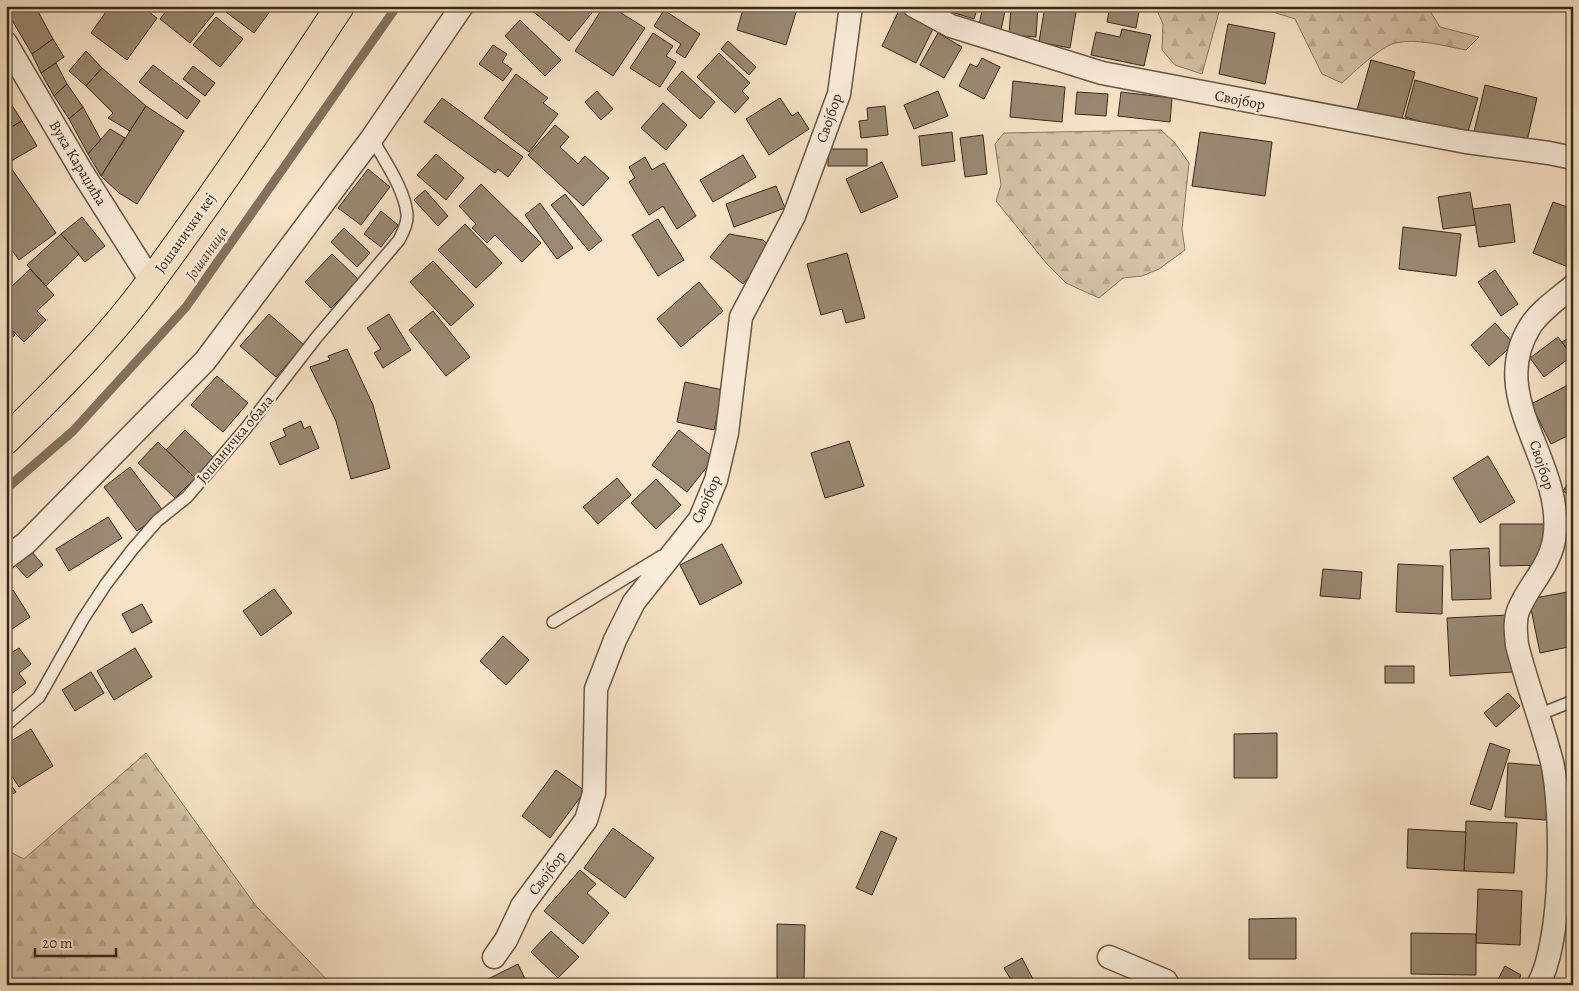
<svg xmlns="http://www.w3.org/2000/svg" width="1579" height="991" viewBox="0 0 1579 991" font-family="Alegreya,serif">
	<defs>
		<pattern id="forest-firs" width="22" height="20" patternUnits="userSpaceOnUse" patternTransform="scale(1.25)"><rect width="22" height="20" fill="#d6c3a9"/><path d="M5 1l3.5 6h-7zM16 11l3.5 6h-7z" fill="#b8a891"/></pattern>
	</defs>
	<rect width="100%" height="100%" fill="#f7e3c7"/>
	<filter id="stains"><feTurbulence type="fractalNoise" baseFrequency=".004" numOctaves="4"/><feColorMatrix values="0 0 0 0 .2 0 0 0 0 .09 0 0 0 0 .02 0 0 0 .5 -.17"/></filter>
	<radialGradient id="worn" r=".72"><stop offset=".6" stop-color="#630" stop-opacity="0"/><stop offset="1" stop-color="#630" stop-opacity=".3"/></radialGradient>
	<g fill="url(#forest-firs)" stroke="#867660">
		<path d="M1155 6H1427L1440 27 1479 37 1466 50C1444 46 1418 38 1395 43 1380 47 1354 72 1342 83L1322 74 1295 19C1264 9 1252 4 1219 12L1202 74 1175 65 1162 50 1163 24Z"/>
		<polygon points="1161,130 1175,143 1189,163 1182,229 1185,250 1159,269 1142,276 1123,278 1099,298 1066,283 1047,264 996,201 1001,185 995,144 1004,133"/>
		<polygon points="146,753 256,906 332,985 6,985 6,850 24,859"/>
	</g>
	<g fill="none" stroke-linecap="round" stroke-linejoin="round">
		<polyline stroke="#82725e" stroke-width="9" points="6,489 73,431 186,307 397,6"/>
	</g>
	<g fill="#9a8973" stroke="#362818">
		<polygon points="6,6 35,6 53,39 32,54 6,10"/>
		<polygon points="110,6 141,6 157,18 127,60 91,33"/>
		<polygon points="170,6 208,6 215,12 190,43 160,19"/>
		<polygon points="218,6 274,6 254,33"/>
		<polygon points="532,6 591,6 595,9 569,41 530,9"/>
		<polygon points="604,6 610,6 645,28 613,76 575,51"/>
		<polygon points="744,6 798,6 786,45 737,30"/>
		<polygon points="932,6 978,6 974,19"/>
		<polygon points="983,6 1006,6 1001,30 979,25"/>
		<polygon points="1011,6 1038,6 1036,37 1009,35"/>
		<polygon points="1045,6 1076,12 1070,48 1039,42"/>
		<polygon points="1110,6 1140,6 1136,28 1107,22"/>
		<polygon points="1531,6 1573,6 1573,9 1531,10"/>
		<polygon points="664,10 700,34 685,58 676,52 681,44 654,26"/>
		<polygon points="899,10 934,27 916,63 882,46"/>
		<polygon points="216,17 243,39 220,67 193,45"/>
		<polygon points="520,20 561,60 545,76 505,36"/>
		<polygon points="1228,24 1275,33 1265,84 1219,74"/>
		<polygon points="1122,29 1151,35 1144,66 1091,55 1096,32 1120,37"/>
		<polygon points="653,33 673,46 666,56 676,62 660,87 630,68"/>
		<polygon points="938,33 962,47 944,78 920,65"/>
		<polygon points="53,39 64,57 41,73 32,54"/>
		<polygon points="728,41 756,67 749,75 721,49"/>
		<polygon points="493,45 507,54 502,62 512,69 503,81 479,64"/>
		<polygon points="86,51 102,68 86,86 69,71"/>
		<polygon points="719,53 750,83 742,91 749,98 735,113 697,77"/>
		<polygon points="982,58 1000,67 984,99 959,86 970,64 977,67"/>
		<polygon points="1371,60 1415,72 1401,122 1357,110"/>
		<polygon points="56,63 67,84 54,96 41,73"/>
		<polygon points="153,65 200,101 187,119 139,82"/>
		<polygon points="193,66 215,83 205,96 183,79"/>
		<polygon points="102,68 146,106 130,131 108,118 113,113 86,86"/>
		<polygon points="682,71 715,102 700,119 667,89"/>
		<polygon points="516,74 548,98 543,103 558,114 529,152 484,118"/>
		<polygon points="1415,80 1478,98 1467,135 1405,117"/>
		<polygon points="1013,81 1065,87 1062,122 1010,117"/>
		<polygon points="67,84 83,107 69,119 54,96"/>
		<polygon points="1485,85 1537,98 1526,145 1474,132"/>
		<polygon points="597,91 613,109 601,120 585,102"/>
		<polygon points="938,91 948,116 914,129 904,105"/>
		<polygon points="1077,92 1108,94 1106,116 1075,114"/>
		<polygon points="1121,92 1172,98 1170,122 1118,116"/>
		<polygon points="6,96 22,121 6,130"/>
		<polygon points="442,98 523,157 508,177 498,169 495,173 424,122"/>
		<polygon points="780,98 792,116 798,112 809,129 769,155 746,119"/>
		<polygon points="663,103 687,125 666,150 641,128"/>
		<polygon points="146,106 184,131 137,204 119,193 101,176"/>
		<polygon points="885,106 888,135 861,138 859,121 868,120 867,108"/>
		<polygon points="83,107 101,140 88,154 69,119"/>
		<polygon points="22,121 37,146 6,164 6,130"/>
		<polygon points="555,125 569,137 560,147 578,164 585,156 609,178 583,206 528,155"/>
		<polygon points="110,129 125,138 101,176 88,154"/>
		<polygon points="952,132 955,161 922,166 919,136"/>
		<polygon points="1200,132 1272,142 1265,196 1192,186"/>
		<polygon points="983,135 987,174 965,177 960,138"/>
		<rect x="828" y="149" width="39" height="17"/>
		<polygon points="436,154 464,178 446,200 417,175"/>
		<polygon points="743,155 756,177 713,202 700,180"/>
		<polygon points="645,157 652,170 664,163 696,216 677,229 663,206 649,215 629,182 635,178 629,167"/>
		<polygon points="882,162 898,197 861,213 846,179"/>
		<polygon points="11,168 56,233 19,260 6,242 6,171"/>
		<polygon points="368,169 390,187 361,225 338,208"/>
		<polygon points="481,184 541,243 522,262 495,235 487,243 472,228 476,224 459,206"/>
		<polygon points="776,186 785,208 734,227 726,204"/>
		<polygon points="425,190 448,216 438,226 414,200"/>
		<polygon points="1470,192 1476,225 1443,229 1438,197"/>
		<polygon points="565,194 602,240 589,251 551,205"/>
		<polygon points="1553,202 1573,209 1573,269 1533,253"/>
		<polygon points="540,203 573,248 557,259 525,215"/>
		<polygon points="1510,204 1515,242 1479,247 1473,209"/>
		<polygon points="381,211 398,225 381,247 364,234"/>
		<polygon points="82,217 105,246 85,262 61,234"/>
		<polygon points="658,219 684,260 658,276 632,235"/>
		<polygon points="465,224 502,263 476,288 438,250"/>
		<polygon points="1403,227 1461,234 1456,276 1399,269"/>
		<polygon points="344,228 370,253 357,267 331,242"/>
		<polygon points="61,234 79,254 46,286 27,265"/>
		<polygon points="729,234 763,240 772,248 743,284 710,257"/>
		<polygon points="847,253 865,318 846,323 842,309 821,315 807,264"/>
		<polygon points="332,254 359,280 331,308 305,282"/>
		<polygon points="433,261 474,305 451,326 410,282"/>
		<polygon points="30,269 54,295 37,311 46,320 24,342 6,324 6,292"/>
		<polygon points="1495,270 1518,304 1501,316 1478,282"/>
		<polygon points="699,282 723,311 681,347 657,319"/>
		<polygon points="433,311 470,357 446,376 409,330"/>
		<polygon points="269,314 304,345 276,377 240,346"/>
		<polygon points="389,314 411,350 383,368 374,353 381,349 367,328"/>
		<polygon points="1495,323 1514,344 1489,366 1471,345"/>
		<polygon points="6,324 15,335 6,342"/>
		<polygon points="1573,335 1573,358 1562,342"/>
		<polygon points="1558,337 1572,356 1544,377 1530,358"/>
		<polygon points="347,349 373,405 390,468 351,479 336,421 310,367 330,360 328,356"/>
		<polygon points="217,376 248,403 223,432 191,405"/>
		<polygon points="685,382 723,390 714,430 677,422"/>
		<polygon points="1570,384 1573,389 1573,433 1551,444 1531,404"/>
		<polygon points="301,421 304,429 310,426 319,448 280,465 270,443 286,436 283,429"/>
		<polygon points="185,430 214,458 195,478 166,450"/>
		<polygon points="679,430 714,458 687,492 652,465"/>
		<polygon points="849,441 864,486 825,498 811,453"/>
		<polygon points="158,442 195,478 175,498 138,463"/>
		<polygon points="1488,456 1515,502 1480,523 1453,478"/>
		<polygon points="130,467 164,512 137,531 104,487"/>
		<polygon points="1573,475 1573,497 1563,491"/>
		<polygon points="617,478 631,495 598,524 583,507"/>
		<polygon points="656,479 681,505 656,529 631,503"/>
		<polygon points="108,517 122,538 69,571 56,549"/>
		<polygon points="1571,519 1573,519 1573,544 1567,543"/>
		<polygon points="1500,524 1544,524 1545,565 1500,566"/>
		<polygon points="722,544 742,583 700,605 680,565"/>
		<polygon points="1489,548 1491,599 1452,600 1450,550"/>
		<polygon points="1570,550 1573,550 1573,582 1569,582"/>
		<polygon points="32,552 43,565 27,578 15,565"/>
		<polygon points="1398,564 1443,566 1442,614 1396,612"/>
		<polygon points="1323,569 1362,572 1360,599 1320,596"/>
		<polygon points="274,589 292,613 261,636 243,611"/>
		<polygon points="13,590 30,617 6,633 6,595"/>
		<polygon points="1573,591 1573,646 1540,653 1529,599"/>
		<polygon points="142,604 152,622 132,633 122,614"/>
		<polygon points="1509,615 1513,672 1450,676 1447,618"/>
		<polygon points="503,636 529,660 506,685 480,661"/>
		<polygon points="19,648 31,664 19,673 26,683 7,697 12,704 6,708 6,656"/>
		<polygon points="135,648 152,677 114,700 97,671"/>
		<rect x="1385" y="666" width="29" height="17"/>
		<polygon points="91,672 104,693 75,711 62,690"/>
		<polygon points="1508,693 1520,706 1496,727 1484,713"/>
		<polygon points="31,729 53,766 19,787 6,767 6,744"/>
		<polygon points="1277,733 1277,778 1234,778 1234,734"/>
		<polygon points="1490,743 1510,750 1491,810 1470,804"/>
		<polygon points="1508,763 1549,766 1546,820 1505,817"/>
		<polygon points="556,770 585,791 550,838 522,816"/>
		<polygon points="6,778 16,792 6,798"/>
		<polygon points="1466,821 1517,823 1514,873 1464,871"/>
		<polygon points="613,828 654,858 625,898 584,868"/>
		<polygon points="1408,829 1466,832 1464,871 1407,868"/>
		<polygon points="881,831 897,838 872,895 856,888"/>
		<polygon points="580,870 596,884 587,893 609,913 583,944 544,911"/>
		<polygon points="1478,889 1522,891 1520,945 1476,943"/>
		<polygon points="1296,918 1296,959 1249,959 1249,919"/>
		<polygon points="777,924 805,925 804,985 777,984"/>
		<polygon points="551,931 579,957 558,978 531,952"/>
		<polygon points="1411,933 1476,934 1476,975 1411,974"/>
		<polygon points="1022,958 1036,985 1014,985 1004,968"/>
		<polygon points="518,964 528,985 491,985 488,979"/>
		<polygon points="1505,966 1521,975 1516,985 1495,985"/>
	</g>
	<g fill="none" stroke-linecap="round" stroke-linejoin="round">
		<g stroke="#665744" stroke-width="14">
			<g id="service">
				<polyline points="553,622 662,556"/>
				<polyline points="1538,715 1573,701"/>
				<path d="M6 725 39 697 83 619 106 584 132 550 157 521 187 497 247 427 316 338 399 240C403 232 408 223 407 214 404 187 384 161 372 138"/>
			</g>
		</g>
		<g stroke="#665744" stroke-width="25">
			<g id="minor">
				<polyline points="914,6 951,26 1102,73 1466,142 1549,153 1573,158"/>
				<polyline points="6,43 82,172 151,281"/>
				<polyline points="6,558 26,543 205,361 372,138 462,6"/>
				<polyline points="494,957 506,940 522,906 586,820 594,793 596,689 615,640 634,602 700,519 716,480 727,433 741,317 794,216 839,94 851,6"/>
				<polyline points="1109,957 1166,981 1168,985"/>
				<path d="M1538 985C1563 940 1563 812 1552 762 1542 723 1527 685 1517 645 1516 633 1514 623 1518 611 1529 583 1552 566 1555 533 1562 459 1485 396 1531 325 1541 310 1559 298 1573 286"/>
			</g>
		</g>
		<g stroke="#362818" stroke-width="30">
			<path id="primary" d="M6 440C57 390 109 339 151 281 217 192 279 99 340 6"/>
		</g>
		<use href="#service" stroke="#faeddb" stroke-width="11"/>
		<use href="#minor" stroke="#faeddb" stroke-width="22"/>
		<use href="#primary" stroke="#f7e3c7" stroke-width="28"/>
	</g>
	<g text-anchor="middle" stroke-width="4.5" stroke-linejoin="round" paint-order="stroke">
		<g font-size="15" fill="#362818" stroke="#faeddb">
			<text transform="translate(1240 100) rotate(11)" y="5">Својбор</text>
			<text transform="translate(829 118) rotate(-71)" y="5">Својбор</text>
			<text transform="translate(78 163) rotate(59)" y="5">Вука Караџића</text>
			<text transform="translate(185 233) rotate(-55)" y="5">Јошанички кеј</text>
			<text transform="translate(235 439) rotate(-50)" y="5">Јошаничка обала</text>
			<text transform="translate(1542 465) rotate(72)" y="5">Својбор</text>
			<text transform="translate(706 499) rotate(-66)" y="5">Својбор</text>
			<text transform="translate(547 873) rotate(-53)" y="5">Својбор</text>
		</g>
		<g font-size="16" font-style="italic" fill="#5c4d3b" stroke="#faeddb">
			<text transform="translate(206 253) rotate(-55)" y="6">Јошаница</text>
		</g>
	</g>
	<rect width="1579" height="991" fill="none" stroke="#f7e3c7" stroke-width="25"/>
	<rect x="8" y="8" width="1564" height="976" fill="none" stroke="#362818" stroke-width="2.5"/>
	<rect x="12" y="12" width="1554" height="966" fill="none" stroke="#362818"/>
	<path d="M35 948v8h81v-8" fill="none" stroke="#362818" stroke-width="2.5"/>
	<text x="42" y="948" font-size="15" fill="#362818" stroke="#faeddb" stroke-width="4" paint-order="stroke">20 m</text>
	<rect width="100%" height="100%" filter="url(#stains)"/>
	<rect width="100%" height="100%" fill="url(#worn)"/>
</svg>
